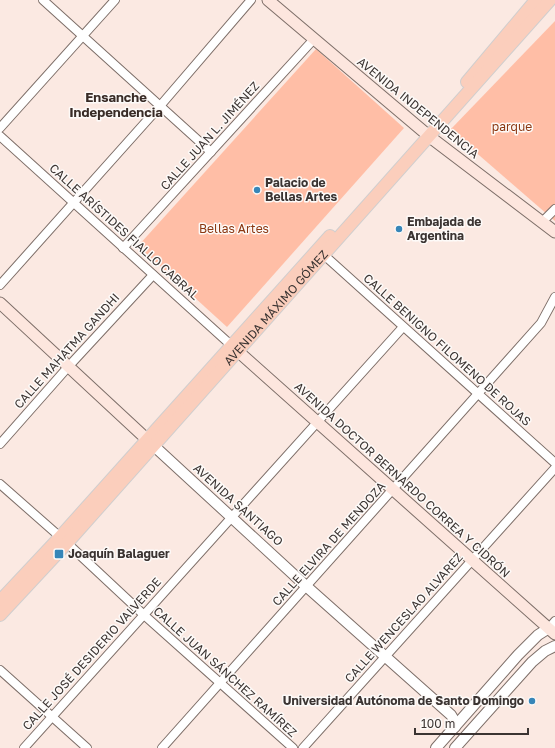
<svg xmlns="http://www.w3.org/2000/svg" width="555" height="748" viewBox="0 0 555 748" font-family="'Golos Text',sans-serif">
	<rect width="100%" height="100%" fill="#fbe9e2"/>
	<g fill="#ffbea6">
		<polygon points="555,21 555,221 450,130"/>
		<polygon points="316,49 404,128 227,327 138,246"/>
	</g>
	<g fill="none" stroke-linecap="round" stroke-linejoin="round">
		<g stroke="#7d6e68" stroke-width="10">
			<g id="minor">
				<polyline points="43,0 211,152"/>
				<polyline points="0,128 115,0"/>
				<polyline points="0,136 232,346"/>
				<polyline points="542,222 555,209"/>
				<polyline points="123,248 314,39"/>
				<polyline points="324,255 555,463"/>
				<polyline points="0,285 160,106 251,0"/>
				<polyline points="0,444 68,367 153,275"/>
				<polyline points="0,484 67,543 144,615 293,748"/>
				<polyline points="549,628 555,621"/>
				<polyline points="0,670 87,748"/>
				<polyline points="24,748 403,327"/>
				<polyline points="162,748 541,323 555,297"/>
				<polyline points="303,748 555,468"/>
			</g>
		</g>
		<g stroke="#7d6e68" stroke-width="12">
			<g id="tertiary">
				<polyline points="154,446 306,586 451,715 454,720 455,727"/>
				<polyline points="436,748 518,655 538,635 549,628"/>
				<polyline points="455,748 532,662 545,651 555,646"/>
			</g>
		</g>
		<g stroke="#7d6e68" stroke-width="13">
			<g id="secondary">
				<polyline points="268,0 430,137 555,232"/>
				<polyline points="0,303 153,445"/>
				<polyline points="232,346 555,634"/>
			</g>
		</g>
		<g stroke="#d0cece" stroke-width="14">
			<g id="primary">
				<polyline points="467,82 536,0"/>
				<polyline points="0,601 60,537 147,440 330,236"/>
				<path id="s1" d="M0 615 67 543 550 0"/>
			</g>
		</g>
		<use href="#minor" stroke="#fff" stroke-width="8"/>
		<use href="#tertiary" stroke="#fff" stroke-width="10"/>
		<use href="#secondary" stroke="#fde6de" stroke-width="11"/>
		<use href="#primary" stroke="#fbcebc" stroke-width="12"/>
	</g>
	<g fill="#3786b8" stroke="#fdfaf8" stroke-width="1.5">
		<circle cx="257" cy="190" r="4"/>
		<circle cx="399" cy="229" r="4"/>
		<rect x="54" y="549" width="10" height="10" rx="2"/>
		<circle cx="532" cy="701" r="4"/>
	</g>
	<g text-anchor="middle" stroke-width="3" stroke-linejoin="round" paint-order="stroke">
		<g font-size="12" fill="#3b3432" stroke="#fdfaf8">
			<text transform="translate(418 108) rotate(39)" y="4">AVENIDA INDEPENDENCIA</text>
			<text transform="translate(210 136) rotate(-48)" y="4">CALLE JUAN L. JIMÉNEZ</text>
			<text transform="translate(124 232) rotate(42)" y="4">CALLE ARÍSTIDES FIALLO CABRAL</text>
			<text dy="4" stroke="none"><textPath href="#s1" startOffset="413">AVENIDA MÁXIMO GÓMEZ</textPath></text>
			<text transform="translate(447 350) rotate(42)" y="4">CALLE BENIGNO FILOMENO DE ROJAS</text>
			<text transform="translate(67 351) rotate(-48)" y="4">CALLE MAHATMA GANDHI</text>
			<text transform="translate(402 480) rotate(42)" y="4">AVENIDA DOCTOR BERNARDO CORREA Y CIDRÓN</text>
			<text transform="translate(238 505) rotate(42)" y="4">AVENIDA SANTIAGO</text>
			<text transform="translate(329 544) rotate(-48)" y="4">CALLE ELVIRA DE MENDOZA</text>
			<text transform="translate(404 618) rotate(-48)" y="4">CALLE WENCESLAO ALVAREZ</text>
			<text transform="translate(92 654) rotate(-48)" y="4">CALLE JOSÉ DESIDERIO VALVERDE</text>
			<text transform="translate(225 672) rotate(42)" y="4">CALLE JUAN SÁNCHEZ RAMÍREZ</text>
		</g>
		<g font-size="12" fill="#8b3711" stroke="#fdfaf8">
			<text x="512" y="131">parque</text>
			<text x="234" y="233">Bellas Artes</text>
		</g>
		<g font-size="12" font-weight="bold" fill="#3b3432" stroke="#fdfaf8" text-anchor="start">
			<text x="265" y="187">Palacio de<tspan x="265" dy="14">Bellas Artes</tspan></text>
			<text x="407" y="226">Embajada de<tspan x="407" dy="14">Argentina</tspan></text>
			<text x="68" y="558">Joaquín Balaguer</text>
			<text x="524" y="705" text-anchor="end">Universidad Autónoma de Santo Domingo</text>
		</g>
		<g font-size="13" font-weight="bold" fill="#392c27" stroke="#fdfaf8">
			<text x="116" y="102">Ensanche<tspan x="116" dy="15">Independencia</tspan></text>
		</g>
	</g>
	<path d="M415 728v6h113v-6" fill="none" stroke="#3b3432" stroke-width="2"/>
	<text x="421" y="728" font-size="12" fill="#3b3432" stroke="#fdfaf8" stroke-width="3" paint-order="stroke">100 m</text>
</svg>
